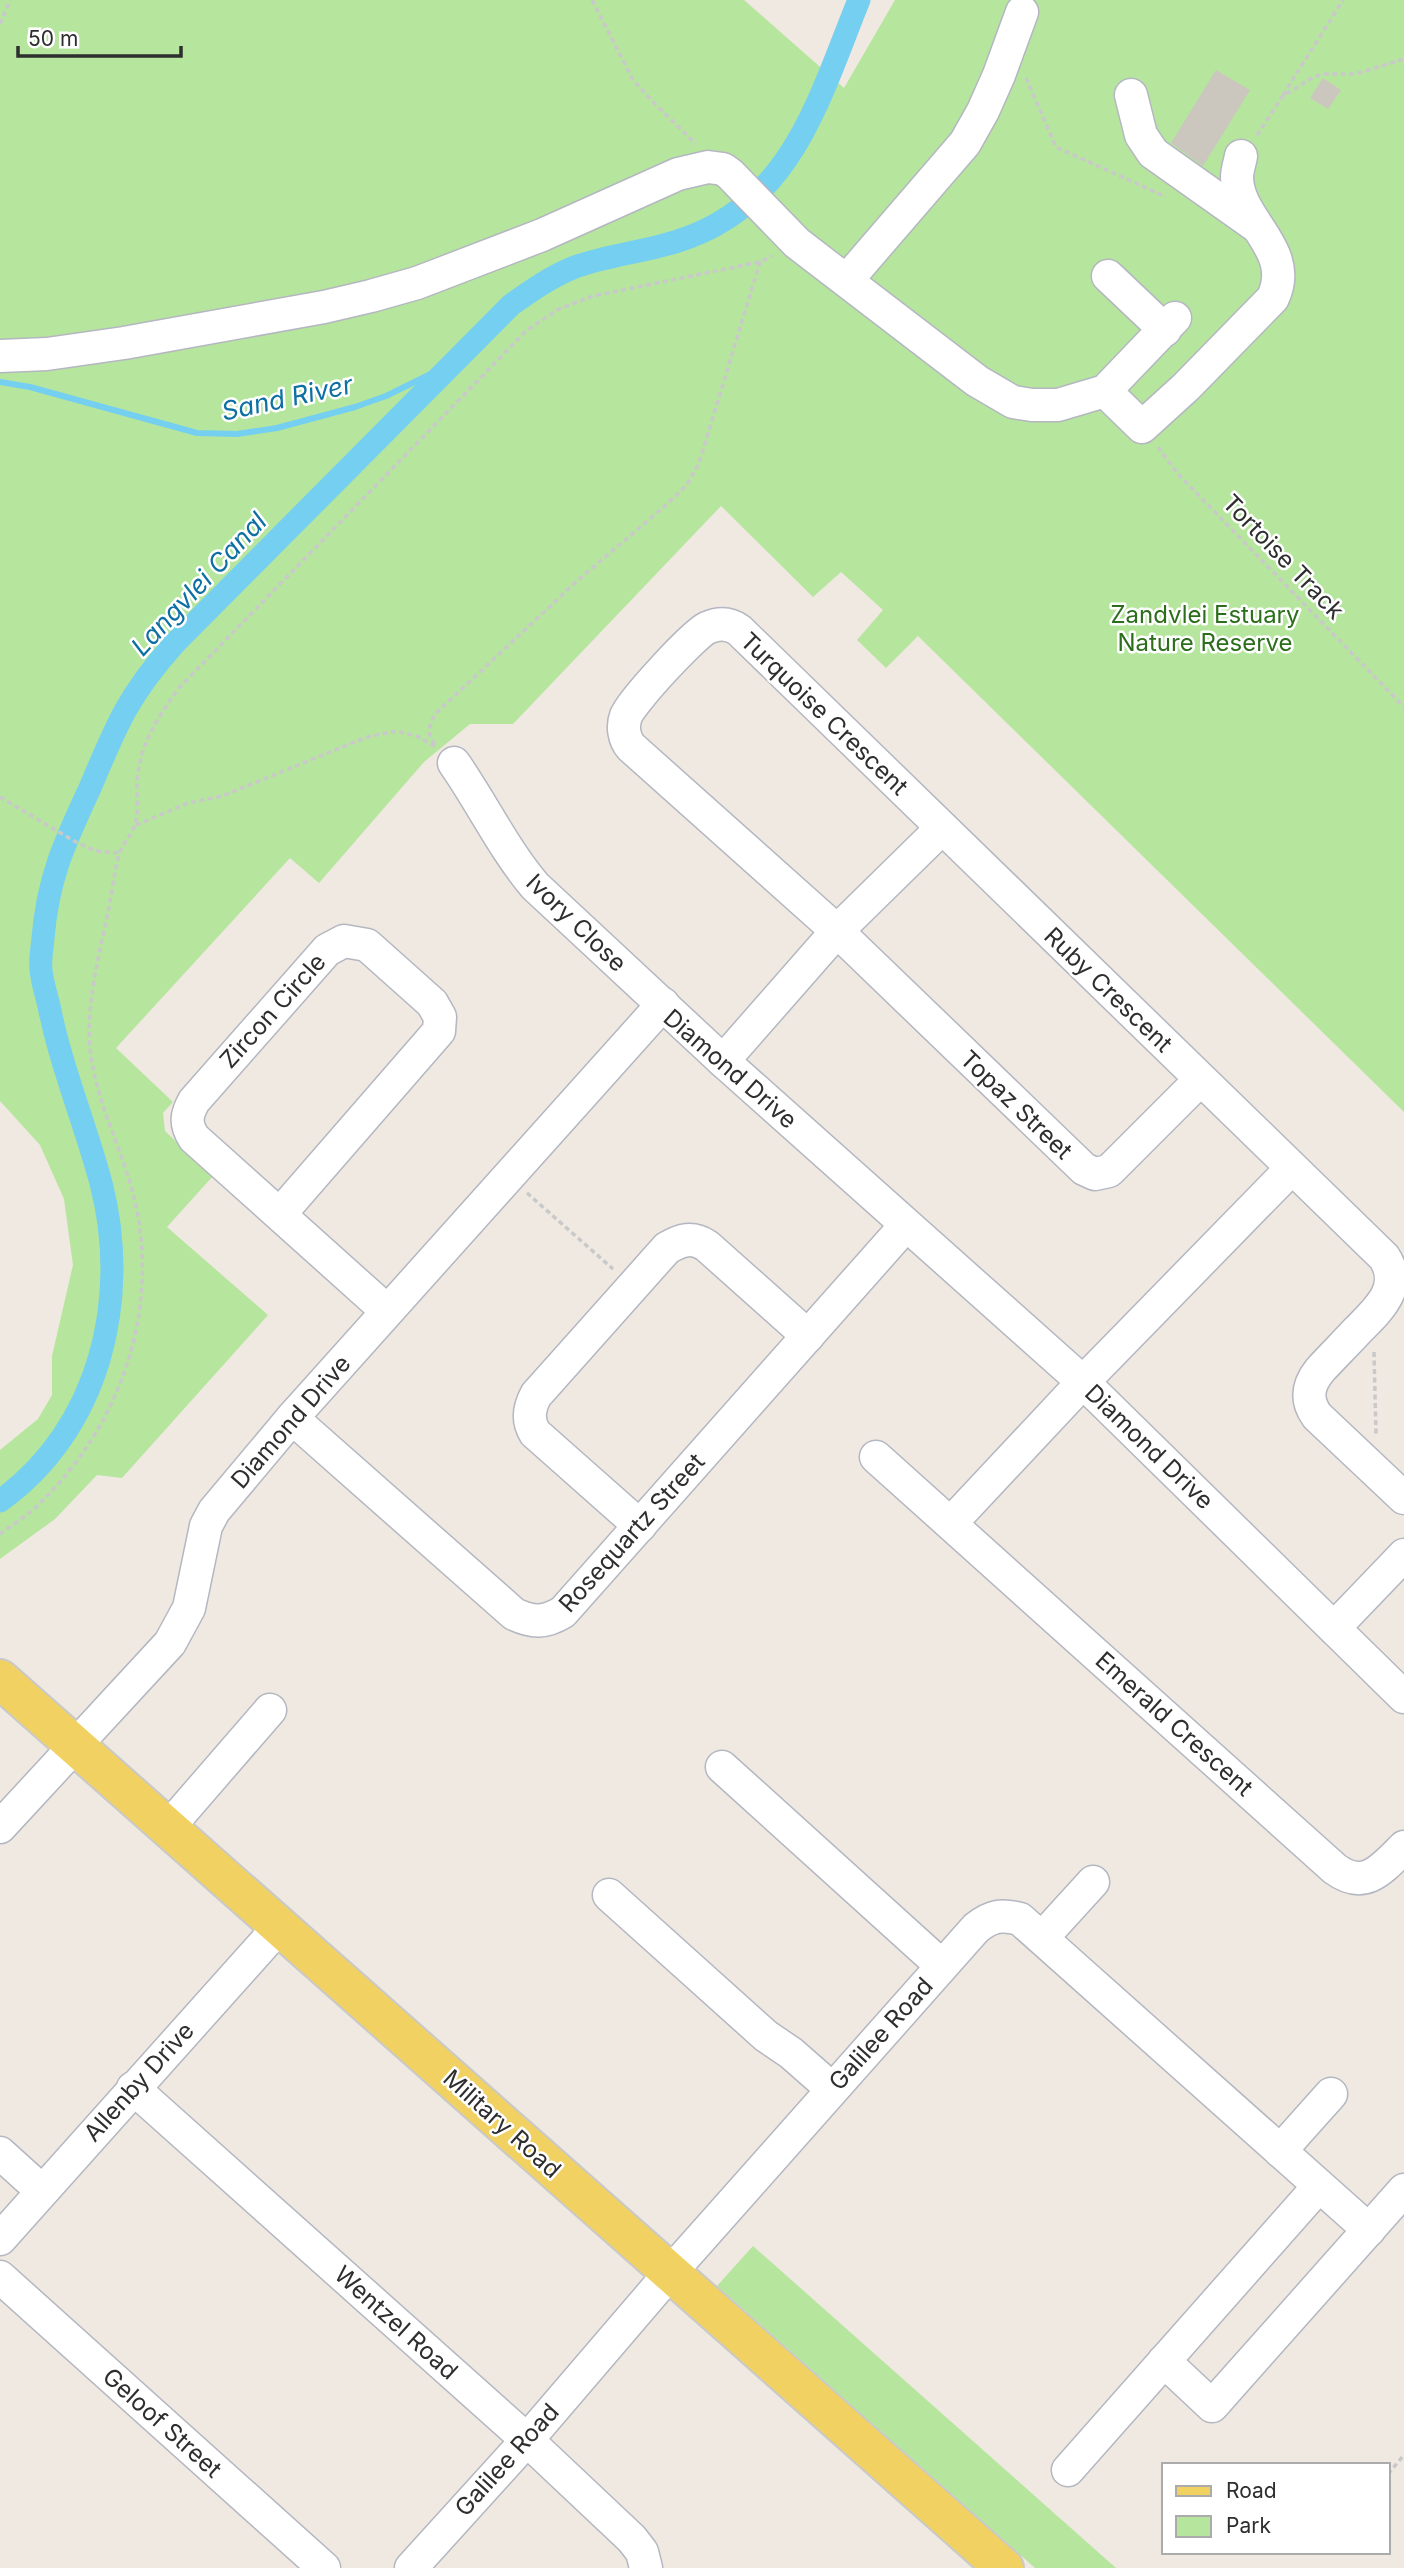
<svg xmlns="http://www.w3.org/2000/svg" width="1404" height="2568" viewBox="0 0 1404 2568" font-family="Inter,sans-serif">
	<rect width="100%" height="100%" fill="#efe9e1"/>
	<g fill="#b6e59e">
		<polygon points="0,0 744,0 844,88 895,0 1404,0 1404,1112 918,636 886,668 857,640 883,610 841,572 813,597 721,506 513,724 470,724 424,762 319,883 290,858 116,1048 173,1102 163,1113 165,1131 213,1176 167,1227 268,1315 122,1478 97,1475 55,1519 0,1559 0,1450 38,1419 52,1395 52,1356 73,1265 64,1199 40,1145 0,1101"/>
		<polygon points="753,2246 770,2261 1116,2568 1035,2568 717,2286"/>
	</g>
	<g fill="none" stroke-linecap="round" stroke-linejoin="round">
		<polyline stroke="#75cff0" stroke-width="6" points="0,382 30,387 197,433 237,434 277,428 355,407 386,396 455,362"/>
		<path stroke="#75cff0" stroke-width="23" d="M0 1501C100 1429 131 1299 101 1183 85 1123 61 1067 49 1006 46 994 42 981 41 970 40 959 42 948 43 938 48 877 65 842 90 788 101 762 112 735 125 711 139 686 156 664 175 643L511 305C532 290 552 276 575 267 608 255 645 252 678 241 792 205 819 98 859 0"/>
	</g>
	<g fill="#cbc7bf">
		<polygon points="1216,70 1250,90 1203,166 1171,143"/>
		<polygon points="1323,78 1341,90 1328,109 1310,98"/>
	</g>
	<g fill="none" stroke-linecap="round" stroke-linejoin="round">
		<g stroke="#b4b7c1" stroke-width="35">
			<g id="minor">
				<polyline points="1131,95 1141,135 1153,153 1256,226"/>
				<polyline points="1108,276 1165,330"/>
				<polyline points="847,280 965,143 983,111 999,75 1022,12"/>
				<polyline points="0,356 47,354 124,343 324,307 371,296 417,283 542,235 678,174 708,167 723,169 730,174 797,243 977,381 1013,402 1032,405 1058,405 1105,391 1175,318"/>
				<path d="M1105 391 1142 427 1186 387 1273 298C1296 249 1237 221 1237 177 1237 170 1240 162 1241 156"/>
				<path d="M454 763C482 803 503 848 535 886L723 1061 1083 1382 1404 1697"/>
				<polyline points="723,1061 837,931 942,828"/>
				<path d="M1200 1080 1109 1171 1095 1174 1084 1169 837 931 631 747C624 739 622 726 626 716 631 702 694 634 707 628 718 623 729 623 739 630L1384 1257C1404 1287 1378 1310 1358 1330 1345 1344 1332 1357 1320 1370 1308 1385 1305 1399 1317 1416L1404 1498"/>
				<path d="M280 1214 439 1031 440 1017 432 1003 367 945 344 941 327 950 194 1101C186 1115 185 1124 194 1138L387 1311"/>
				<path d="M292 1418 514 1614C533 1623 545 1623 563 1612L906 1225"/>
				<path d="M876 1457 1335 1869C1365 1891 1382 1869 1404 1847"/>
				<polyline points="951,1523 1083,1382 1291,1169"/>
				<path d="M640 1526 535 1433C527 1420 529 1408 536 1395L667 1248C681 1240 692 1236 707 1246L808 1336"/>
				<polyline points="1334,1628 1404,1555"/>
				<polyline points="722,1767 942,1966"/>
				<polyline points="0,1827 170,1643 189,1608 206,1526 214,1511 292,1418 663,1004"/>
				<polyline points="167,1829 270,1710"/>
				<polyline points="609,1895 766,2036 791,2053 832,2089"/>
				<polyline points="1042,1938 1093,1882"/>
				<polyline points="133,2088 527,2440 632,2539 642,2552 646,2568"/>
				<polyline points="1280,2151 1331,2094"/>
				<polyline points="0,2153 42,2191"/>
				<polyline points="0,2239 279,1927"/>
				<polyline points="0,2277 324,2568"/>
				<polyline points="1164,2361 1212,2406 1404,2190"/>
				<polyline points="1068,2470 1319,2186"/>
				<path d="M411 2568 527 2440 670 2273 976 1928C991 1916 1001 1914 1020 1919L1369 2230"/>
			</g>
		</g>
		<g stroke="#c9c9c9" stroke-width="42">
			<polyline id="major" points="0,1679 1004,2568"/>
		</g>
		<g stroke="#c9c9c9" stroke-width="3.5" stroke-dasharray="5 3.5" stroke-linecap="butt">
			<polyline points="592,0 633,80 654,103 696,144"/>
			<polyline points="0,24 10,0"/>
			<polyline points="1026,78 1056,147 1166,197"/>
			<polyline points="1283,95 1343,0"/>
			<polyline points="1257,135 1282,97 1313,77 1324,74 1355,74 1404,59"/>
			<polyline points="1158,447 1177,473 1404,707"/>
			<path d="M435 744C426 734 429 726 435 714L577 581 666 505 686 486 699 463 760 262"/>
			<polyline points="0,797 74,841 96,851 120,853"/>
			<polyline points="136,825 188,803 222,796 367,737 397,731 419,737 435,747"/>
			<polyline points="527,1193 613,1269"/>
			<polyline points="1374,1352 1376,1435"/>
			<path d="M0 1534C12 1525 27 1516 38 1505 120 1426 160 1313 135 1201 123 1150 95 1101 90 1048 86 1003 99 956 108 912 112 893 114 873 119 855 122 845 130 837 134 827 140 814 136 794 137 779 142 740 156 721 178 689L527 330 559 309 593 296 760 262 772 256"/>
			<polyline points="1388,2474 1404,2455"/>
		</g>
		<use href="#minor" stroke="#fff" stroke-width="32"/>
		<use href="#major" stroke="#f2d163" stroke-width="38"/>
	</g>
	<g text-anchor="middle" stroke-width="5" stroke-linejoin="round" paint-order="stroke">
		<g font-size="24" fill="#2e2e2e" stroke="#fff">
			<text transform="translate(1283 557) rotate(46)" y="8">Tortoise Track</text>
			<text transform="translate(824 714) rotate(44)" y="8">Turquoise Crescent</text>
			<text transform="translate(576 923) rotate(44)" y="8">Ivory Close</text>
			<text transform="translate(1108 990) rotate(44)" y="8">Ruby Crescent</text>
			<text transform="translate(273 1011) rotate(-48)" y="8">Zircon Circle</text>
			<text transform="translate(730 1069) rotate(41)" y="8">Diamond Drive</text>
			<text transform="translate(1016 1105) rotate(44)" y="8">Topaz Street</text>
			<text transform="translate(291 1422) rotate(-49)" y="8">Diamond Drive</text>
			<text transform="translate(1149 1447) rotate(44)" y="8">Diamond Drive</text>
			<text transform="translate(632 1533) rotate(-48)" y="8">Rosequartz Street</text>
			<text transform="translate(1174 1724) rotate(42)" y="8">Emerald Crescent</text>
			<text transform="translate(881 2034) rotate(-48)" y="8">Galilee Road</text>
			<text transform="translate(139 2082) rotate(-48)" y="8">Allenby Drive</text>
			<text transform="translate(502 2124) rotate(42)" y="8">Military Road</text>
			<text transform="translate(396 2323) rotate(42)" y="8">Wentzel Road</text>
			<text transform="translate(162 2423) rotate(42)" y="8">Geloof Street</text>
			<text transform="translate(507 2460) rotate(-48)" y="8">Galilee Road</text>
		</g>
		<g font-size="24" fill="#2c6e1b" stroke="#fff">
			<text x="1205" y="623">Zandvlei Estuary<tspan x="1205" dy="28">Nature Reserve</tspan></text>
		</g>
		<g font-size="26" font-style="italic" fill="#0d6fa3" stroke="#fff">
			<text transform="translate(287 398) rotate(-12)" y="9">Sand River</text>
			<text transform="translate(199 584) rotate(-47)" y="9">Langvlei Canal</text>
		</g>
	</g>
	<rect x="1162" y="2463" width="228" height="91" fill="#ffffff" stroke="#ababab" stroke-width="2"/>
	<rect x="1176" y="2486" width="35" height="10" fill="#f2d163" stroke="#ababab" stroke-width="2"/>
	<text x="1226" y="2498" font-size="21" fill="#2e2e2e">Road</text>
	<rect x="1176" y="2516" width="35" height="21" fill="#b6e59e" stroke="#ababab" stroke-width="2"/>
	<text x="1226" y="2533" font-size="21" fill="#2e2e2e">Park</text>
	<path d="M18 46v10h163v-10" fill="none" stroke="#2e2e2e" stroke-width="3.5"/>
	<text x="28" y="46" font-size="21" fill="#2e2e2e" stroke="#ffffff" stroke-width="5" paint-order="stroke">50 m</text>
</svg>
